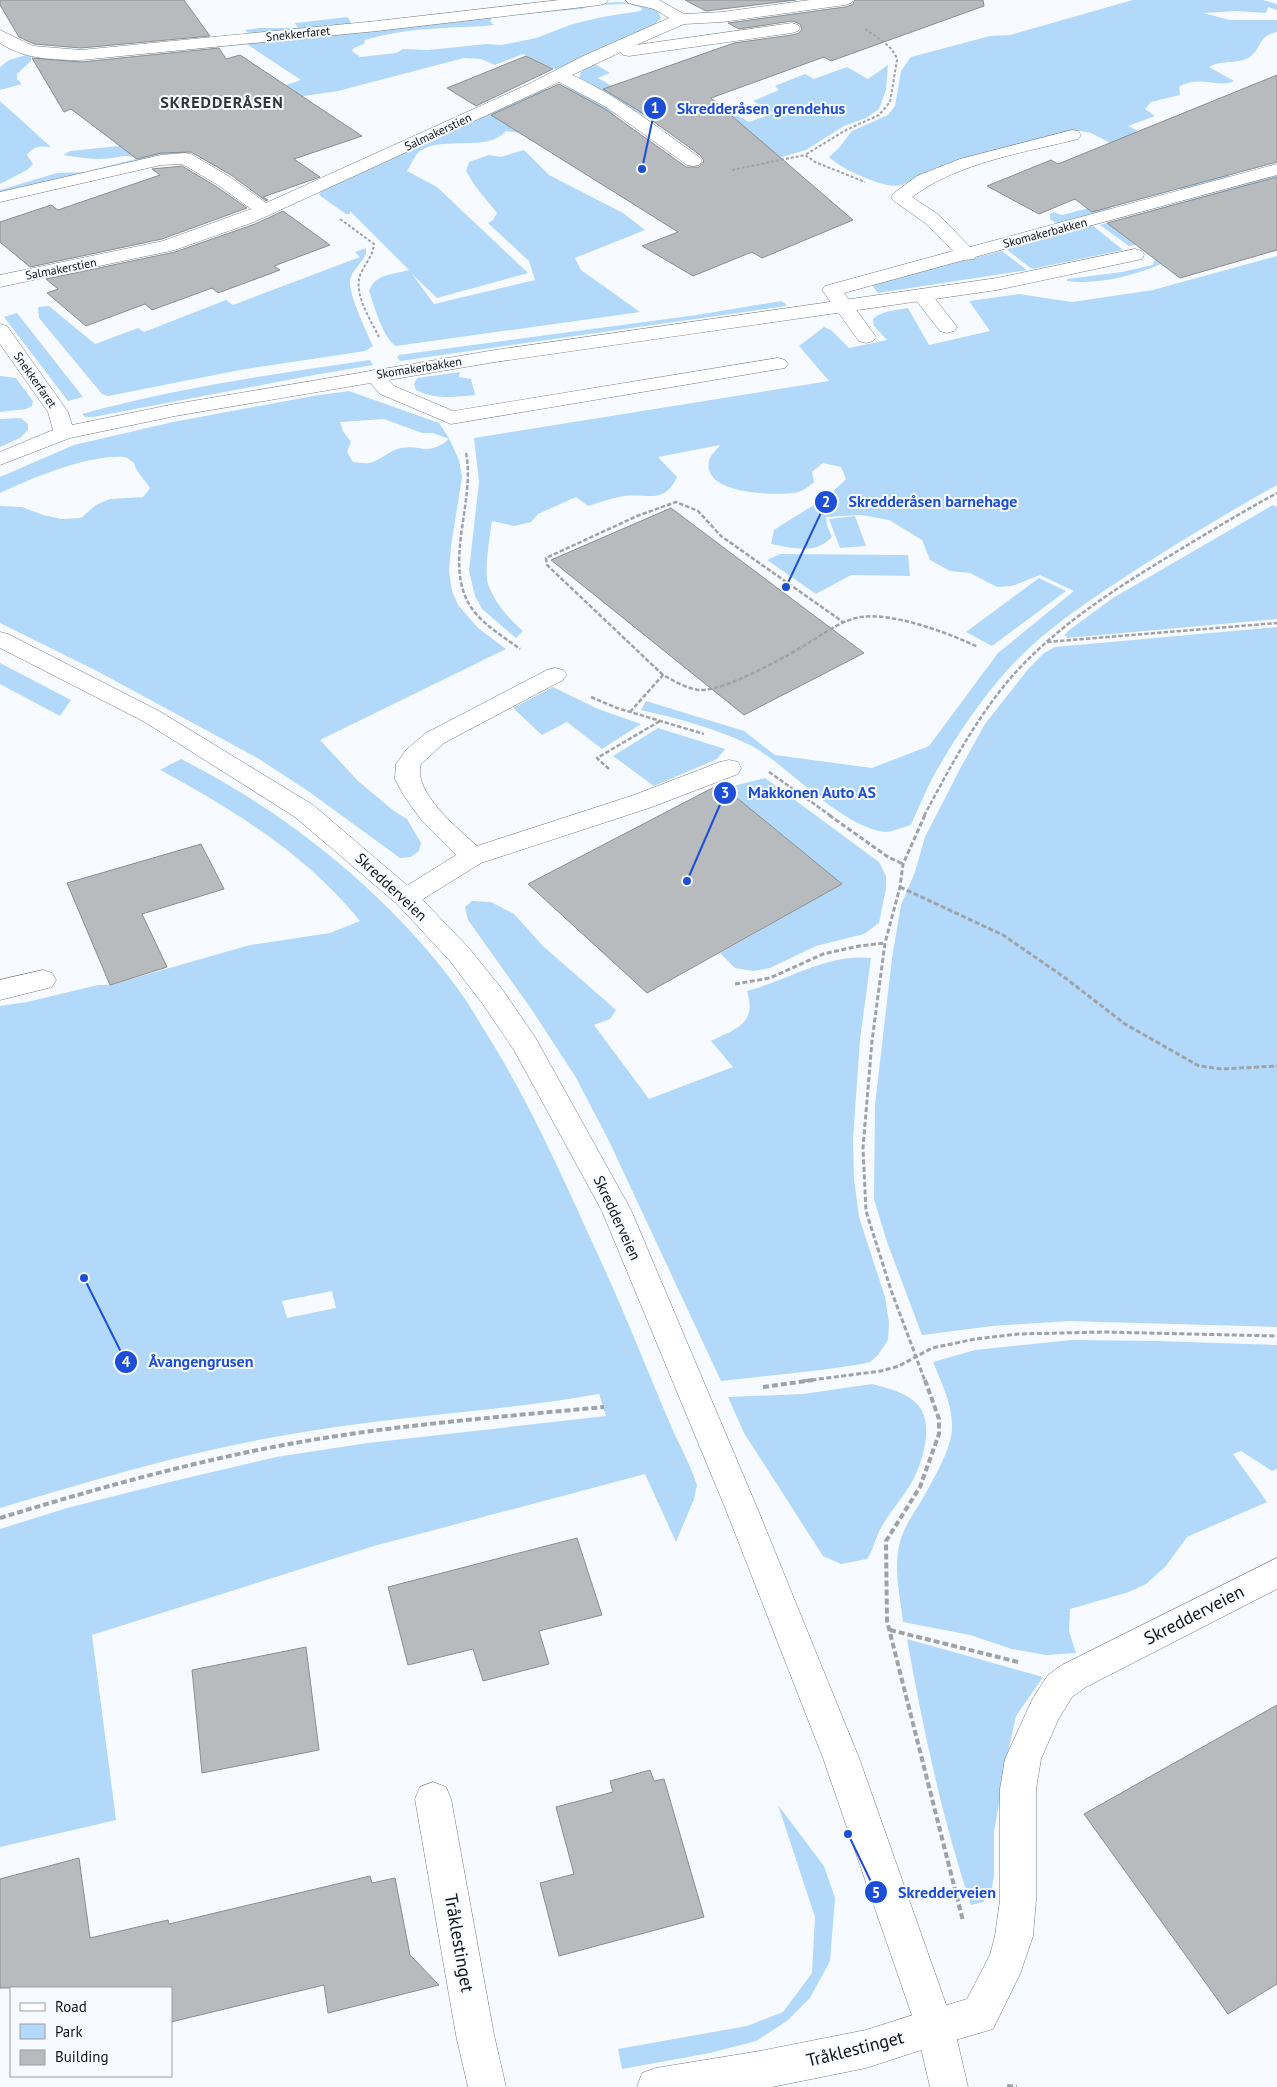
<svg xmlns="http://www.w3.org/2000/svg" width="1277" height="2087" viewBox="0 0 1277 2087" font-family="'PT Sans',sans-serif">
	<rect width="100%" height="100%" fill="#f7fbff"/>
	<g fill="#b2d9fa" fill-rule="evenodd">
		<path d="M1133 0H1263L1277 4V10L1268 7 1266 13 1236 11 1203 13 1230 20H1277V32C1257 37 1263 46 1251 56 1240 65 1222 59 1209 67L1234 81C1218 89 1199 74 1179 87L1180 95 1151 102 1145 109 1155 116 1128 126 1232 177 1188 189H1178L1166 184 1177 177 1091 133 1080 131 947 164C940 167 932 169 925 173 918 177 909 183 901 185 886 190 839 168 829 157L838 149 852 131 888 115 895 106 901 71 911 57 990 36 1010 35Z"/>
		<path d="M618 2C631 3 657 2 661 18L655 24 633 35 557 70 523 54 495 65 481 59 464 58 338 91 304 96 192 152 176 153 0 193V190L57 173 84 172 136 159C130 155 125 156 118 157 96 161 84 158 63 155L70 151 138 144 268 91 301 80 245 43 589 4ZM629 4 642 8 641 11 602 17 573 24 536 38 502 45 486 44 428 50 403 49 396 53 360 57 352 51 354 48 364 44 365 40C405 28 445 28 486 26L494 25 490 21 493 17 581 9 595 5Z"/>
		<polygon points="348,17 352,25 249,34 245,30 260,28 298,28 295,23"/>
		<polygon points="26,55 31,55 31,61 17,74 17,79 22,84 0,90 0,67 9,60"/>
		<path d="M595 64 610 73 598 78 641 103 687 124 732 112 749 122 773 113 753 101 779 90 775 86 805 74 814 79 847 67 868 79 888 65 886 90 879 109 866 118 844 126 806 150 760 163 768 147 756 137 727 144 661 126 579 78C581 69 587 67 595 64Z"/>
		<path d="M563 86C582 92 599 101 614 113V118L552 130 530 140 520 133 506 131C487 153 443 135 420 151 415 155 411 165 407 171L437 187 528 273 437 298 412 274 434 304 535 280 529 261 488 223 493 220 497 213 475 186 466 171 469 162 489 155 501 157 524 150 549 175 623 213 645 230 575 258 581 270 640 312 396 346C383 339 374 305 369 291 376 273 393 275 409 270L350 211V214H346L319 195 322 190 540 90Z"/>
		<path d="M0 101 51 147C41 146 33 146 27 155L33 164 27 170 0 184Z"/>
		<polygon points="1277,175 1277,182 1114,228 1135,245 1129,246 1100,225"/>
		<polygon points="1104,204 1112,209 1058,224 1050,219 1050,214 1053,212 1062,215"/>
		<polygon points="1092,225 1123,250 1032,269 1006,249"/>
		<path d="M366 248V254C362 263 352 270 350 280 348 293 367 333 373 346L365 351 240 370 108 396 102 394 39 318 38 307 49 306 95 344 138 328 144 332 226 300 233 305 360 257 355 252Z"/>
		<polygon points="1002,251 1027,270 878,293 871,284"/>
		<path d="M1277 256V485C1227 513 1179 542 1131 573 1096 596 1059 620 1028 649 990 685 959 731 933 777 925 792 918 809 911 825 903 827 892 832 885 832 839 826 791 767 750 745 718 729 676 718 641 710L646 701 744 731 775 755 872 768 929 746 998 653 1074 591 1040 575 1012 586 997 587 970 573 950 571 930 560 922 540 889 520 861 515 826 517 827 525 832 537C815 555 793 548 771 544L774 530C799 513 825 501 846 479L841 467 823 463 812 472 814 482C808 487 802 492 794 493 774 495 702 495 709 461 710 455 717 450 720 445L658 457 677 477C663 507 645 491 619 497 609 499 598 503 588 506L576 497 538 514 531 522 514 526 492 521C490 534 484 572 488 584 495 603 508 618 523 631L516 638 482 609 475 596 469 571 479 482 474 438 829 381 799 346 824 327 831 330 849 348 887 340 874 326 873 319C881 311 897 310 908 308L929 345 990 331 969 301 1019 294 1072 302 1153 290Z"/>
		<path d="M1155 259 1161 264C1133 276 1098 285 1067 281V279L1122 272 1153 265Z"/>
		<polygon points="781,301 786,304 786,306 400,361 397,357 399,355 697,315"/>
		<polygon points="17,313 83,397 68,401 4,317"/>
		<path d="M370 360 373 365 314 375 93 417H85L82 414C176 388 274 374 370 360Z"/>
		<path d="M460 372 459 377 471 379 475 395C455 397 435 400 416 390L414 384 417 378Z"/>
		<polygon points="0,376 16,378 33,401 32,406 26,409 0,412"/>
		<path d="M349 391 439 423 449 438 459 460 462 477 451 546 449 572 452 591 458 605 478 628 506 649 320 740 358 781 394 811 407 819 421 843 419 851 411 857 400 858 308 791 259 759 97 671 0 623V506L22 507 43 515 62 519 81 518 96 505 110 499 143 497 150 488 136 469 134 463C131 461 128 458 124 457 89 454 32 478 0 493V477L74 445 173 422 313 396ZM384 419 422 433H433L449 439C427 457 422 444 401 448 390 450 378 462 369 463 364 464 358 462 353 462L347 452 351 442 343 431 340 422Z"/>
		<polygon points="21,418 28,424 28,430 20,438 0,447 0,419"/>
		<polygon points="1273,505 1277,507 1277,619 1067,638 1065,635 1068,631 1113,598"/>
		<polygon points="855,516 866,546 840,548 829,519"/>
		<polygon points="780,554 908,555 910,576 851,575 816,594 767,560"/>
		<polygon points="1039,578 1066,591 992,646 966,632"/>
		<polygon points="1277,627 1277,1327 1069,1321 992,1326 922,1335 887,1242 874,1199 875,1105 892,958 901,905 915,872 925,837 961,767 985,724 1029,668 1044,653 1055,647"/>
		<polygon points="0,663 71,700 60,716 0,684"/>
		<polygon points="553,687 598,709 641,724 602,749 567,722 542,735 513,708"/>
		<polygon points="658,728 725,749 717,759 654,786 613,756"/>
		<path d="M181 759C286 812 389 894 458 989 467 1001 475 1015 483 1028 529 1100 563 1178 599 1257 625 1313 647 1370 671 1426 680 1446 690 1464 697 1485L694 1499 676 1542 645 1474 374 1546 92 1635 116 1820 0 1847V1529L67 1508 174 1481 276 1457 368 1443 606 1416 599 1394C498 1412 394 1416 292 1434 193 1450 96 1479 0 1508V1006L27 1002 98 985H110L250 945 330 933 360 921C308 856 233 809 160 770ZM332 1291 336 1308 287 1318 282 1301Z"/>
		<polygon points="765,778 879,862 886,876 886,888 879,923 864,934 816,946 770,968 753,971 735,968 720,953 842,884 725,788"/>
		<path d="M472 901 491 902 514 914 543 946 616 1010 610 1019 594 1025 649 1099 733 1067 711 1041C737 1028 757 1024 747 991 788 980 828 953 871 958L860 1040 853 1139 854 1179 859 1217 885 1297 889 1323 888 1340 878 1355 870 1362 862 1364 821 1370 721 1381 609 1141 575 1076 532 1010 468 920 465 907Z"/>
		<path d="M1072 1340 1157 1341 1277 1345V1469L1272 1471 1241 1451 1233 1454 1267 1502 1187 1537 1166 1566 1146 1584 1129 1592 1070 1609 1069 1631 1076 1653 1046 1655 1012 1649 970 1635 903 1622C900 1595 893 1569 900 1542 904 1526 915 1512 923 1498 933 1480 952 1448 952 1428 953 1405 941 1382 933 1362L975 1350Z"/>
		<path d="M872 1384C887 1388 906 1392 917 1404 935 1422 923 1461 913 1480 904 1497 890 1511 881 1528 875 1538 874 1549 867 1559L841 1564 823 1556 744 1433 728 1397 803 1394Z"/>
		<path d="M907 1639 1043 1677 1016 1716 1007 1757 994 1832V1876L991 1893 983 1902 971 1905C942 1819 923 1728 907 1639Z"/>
		<polygon points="778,1805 824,1866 835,1898 830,1961 810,1998 787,2021 756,2041 710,2053 622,2069 618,2049 747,2026 783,2012 812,1973 815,1917"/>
	</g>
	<g fill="#b7bbbe" stroke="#8a8e91">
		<polygon points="0,0 184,0 210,36 81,48 34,44 19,37 0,5"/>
		<polygon points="685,0 796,0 706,11"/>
		<polygon points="855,0 983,0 984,6 831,61 824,57 711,98 853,220 762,258 752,252 693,276 642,246 678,232 491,115 559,84 605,109 686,167 699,167 704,161 700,155 639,111 603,89 734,43 792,35 799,33 802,29 800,24 792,21 739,29 728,23 845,7 852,5"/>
		<polygon points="219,48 226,59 240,55 362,136 294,159 320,177 263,197 268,200 266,201 231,175 191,152 161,153 137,159 71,109 64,112 32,58 81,62"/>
		<polygon points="526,56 553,69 476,106 447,88"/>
		<polygon points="1277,75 1277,162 1092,212 1075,199 1039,214 987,186 1051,160 1058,164"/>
		<polygon points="182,166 217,187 247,208 162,239 30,267 0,242 0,222 51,205 58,210 160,175 152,169"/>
		<polygon points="1277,177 1277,250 1180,278 1107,223"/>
		<polygon points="283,211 330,245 274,266 280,270 218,293 212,288 152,310 145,304 86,326 47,293 58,289 46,279 175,252 255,224"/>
		<polygon points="671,508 780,590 864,653 744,715 551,560"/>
		<polygon points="720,784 842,884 647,993 528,884"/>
		<polygon points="201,844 224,889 142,914 167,967 110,985 67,883"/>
		<polygon points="577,1538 602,1615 539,1631 549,1664 483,1681 473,1649 408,1665 388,1587"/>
		<polygon points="306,1647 319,1750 202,1773 192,1670"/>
		<polygon points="1277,1705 1277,1984 1228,2014 1084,1814"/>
		<polygon points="650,1770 654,1781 664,1779 704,1917 559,1956 540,1883 574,1874 556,1807 613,1792 610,1781"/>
		<polygon points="79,1858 90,1938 168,1920 169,1924 370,1876 372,1883 395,1878 410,1955 439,1985 328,2013 324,1985 171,2022 171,1988 0,1988 0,1879"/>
	</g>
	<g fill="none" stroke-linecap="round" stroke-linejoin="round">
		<g stroke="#76797c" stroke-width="1">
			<g id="lane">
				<path d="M559 0H608L606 3 600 5 377 31 81 60C54 60 23 59 0 43V30L33 46 81 50 377 21Z"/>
				<path d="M626 0H659L684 14 722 12 810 0H853L851 3 845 5 722 22 684 24 636 45 792 23 798 25 800 28 798 31 792 33 629 56 623 55 621 52 572 75C619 96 658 128 699 157L702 161 699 165 693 166 687 165 606 107 559 82 254 222 175 250 0 287V275L163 241 251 209 218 185 182 164 161 165 0 202V192L161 155 185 153 191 154 230 177 266 203 531 83 583 56 669 18 654 9 628 3Z"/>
				<path d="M1072 130 1078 131 1081 135 1078 139C1023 153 959 162 912 197L939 215 970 247 1277 164V175L975 257 974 259 964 260 844 293 876 337 873 341 866 343 859 341 822 290 825 286 953 251 925 223 894 201 891 197 894 193 917 176 960 159Z"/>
				<polygon points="922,289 929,291 954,323 957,327 954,331 947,333 940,331 915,299 912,295 915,291"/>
				<polygon points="778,358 785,360 788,364 785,368 451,424 380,394 364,376 367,372 374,370 381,372 394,386 453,411"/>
				<path d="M555 668 563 670 567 675 563 680 444 743 421 764C412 792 459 829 477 846L634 795 720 762 729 760 738 762 741 768 738 774 652 807 481 863 415 904 406 907 397 904 393 898 397 892 456 855 422 821 404 796 395 779 396 764 406 750 426 733 547 670Z"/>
				<polygon points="1277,1558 1277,1589 1086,1687 1072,1697 1058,1720 1041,1759 1036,1789 1036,1900 1033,1936 1020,1974 993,2029 935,2046 921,2041 916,2027 921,2013 967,1999 990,1955 995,1936 1000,1900 1000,1789 1005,1759 1033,1698 1048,1675 1062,1665"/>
			</g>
		</g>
		<g stroke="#76797c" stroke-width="1">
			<g id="street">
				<polygon points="1135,249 1142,251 1144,255 1142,259 997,290 495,362 175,416 70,438 0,465 0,452 53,430 48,412 0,344 0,324 7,326 68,412 72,425 175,404 495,350 997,278"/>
				<polygon points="43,970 52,973 56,980 52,987 0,1000 0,980"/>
				<polygon points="433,1782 446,1787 451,1799 494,2035 506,2087 468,2087 456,2035 415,1799 420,1787"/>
				<polygon points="935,2008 949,2013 954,2027 949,2041 866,2068 772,2087 637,2087 642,2073 656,2068 760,2051 866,2030"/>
			</g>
		</g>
		<g stroke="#76797c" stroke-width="1">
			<polygon id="secondary" points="0,632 8,634 159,711 313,805 415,892 468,947 502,989 535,1037 631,1210 758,1510 859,1758 954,2027 968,2087 930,2087 916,2027 823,1758 726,1510 602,1211 514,1050 482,1003 450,961 397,904 295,817 143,721 0,648"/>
		</g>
		<g stroke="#a0a3a6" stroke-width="2" stroke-dasharray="3 2" stroke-linecap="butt">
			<path d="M865 29C876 37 894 46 897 60L890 102 879 115 846 130 805 155 815 162 865 182"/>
			<polyline points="732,170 805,155"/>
			<path d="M340 219 374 244C373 256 366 262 361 273 352 293 371 320 379 337"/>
		</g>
		<g stroke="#a0a3a6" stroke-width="2.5" stroke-dasharray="4.5 2" stroke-linecap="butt">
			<path d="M466 453C476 502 441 567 473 610 485 626 504 637 520 649"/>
			<polyline points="1047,642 1277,623"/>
			<polyline points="663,675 547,565 546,558 637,516 676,502 698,511 721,536 843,622"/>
			<polyline points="591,697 617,708 704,734"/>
			<path d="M630 712 663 675C674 681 689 690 702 690 726 690 788 656 810 642 826 632 842 620 861 617 892 612 949 633 978 647"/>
			<polyline points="609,769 597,758 660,721"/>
			<polyline points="769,772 831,816"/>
			<path d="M924 816C949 769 974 722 1008 681 1048 634 1101 598 1153 566 1194 541 1235 516 1277 493"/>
		</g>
		<g stroke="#a0a3a6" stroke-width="3" stroke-dasharray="5 2.5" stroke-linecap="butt">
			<polyline points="829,815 888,857 903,864"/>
			<polyline points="925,815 903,864 900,887 885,943 872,1041 863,1148 866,1211 891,1290 925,1381"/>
			<polyline points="900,887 1003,935 1064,977 1125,1024 1199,1066 1222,1069 1277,1066"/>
			<polyline points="735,984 770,978 823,954 859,946 885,943"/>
			<polyline points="804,1381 881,1371 899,1366 932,1348 975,1339 1018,1334 1104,1332 1277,1336"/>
		</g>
		<g stroke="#a0a3a6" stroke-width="4" stroke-dasharray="6 3" stroke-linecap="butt">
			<polyline points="925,1380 939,1419 939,1434 920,1487 886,1541 887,1621 963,1921"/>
			<polyline points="763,1387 813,1380"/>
			<path d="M0 1518C95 1489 191 1462 289 1444 393 1425 499 1417 604 1407"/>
			<polyline points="890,1630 1018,1662"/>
			<polyline points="1007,2086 1017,2087"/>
		</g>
		<use href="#lane" fill="#fff" fill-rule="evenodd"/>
		<use href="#street" fill="#fff" fill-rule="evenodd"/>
		<use href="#secondary" fill="#fff" fill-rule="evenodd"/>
	</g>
	<g text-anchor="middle" stroke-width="4" stroke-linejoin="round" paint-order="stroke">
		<g font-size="12" fill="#111213" stroke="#f7fbff">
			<text transform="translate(298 34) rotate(-6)" y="4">Snekkerfaret</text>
			<text transform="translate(438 132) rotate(-25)" y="4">Salmakerstien</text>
			<text transform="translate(1045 233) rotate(-15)" y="4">Skomakerbakken</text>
			<text transform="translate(61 269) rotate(-11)" y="4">Salmakerstien</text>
			<text transform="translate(419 368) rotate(-9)" y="4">Skomakerbakken</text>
			<text transform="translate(35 380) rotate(55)" y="4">Snekkerfaret</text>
		</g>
		<g font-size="15" fill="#111213" stroke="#f7fbff">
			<text transform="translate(391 887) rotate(43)" y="5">Skredderveien</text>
			<text transform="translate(617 1218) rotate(65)" y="5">Skredderveien</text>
		</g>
		<g font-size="16" font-weight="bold" letter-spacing="1" fill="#323537" stroke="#f7fbff">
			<text x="222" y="108">SKREDDERÅSEN</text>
		</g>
		<g font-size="18" fill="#111213" stroke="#f7fbff">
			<text transform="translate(1194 1615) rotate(-27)" y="6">Skredderveien</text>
			<text transform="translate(459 1943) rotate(80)" y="6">Tråklestinget</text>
			<text transform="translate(855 2049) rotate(-14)" y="6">Tråklestinget</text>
		</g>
	</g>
	<path fill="none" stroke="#1d4ed8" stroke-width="2" d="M642 169L655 108M786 587L826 502M687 881L725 793M84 1278L126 1362M848 1834L876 1892"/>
	<g fill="#1d4ed8" stroke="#f7fbff" stroke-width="2">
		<circle cx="642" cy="169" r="5"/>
		<circle cx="786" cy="587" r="5"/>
		<circle cx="687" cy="881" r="5"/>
		<circle cx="84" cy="1278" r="5"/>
		<circle cx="848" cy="1834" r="5"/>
		<circle cx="655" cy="108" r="12"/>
		<circle cx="826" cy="502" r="12"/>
		<circle cx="725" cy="793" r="12"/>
		<circle cx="126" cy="1362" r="12"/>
		<circle cx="876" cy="1892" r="12"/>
	</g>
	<g font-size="15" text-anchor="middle" font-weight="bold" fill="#fff">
		<text x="655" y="113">1</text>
		<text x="826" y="507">2</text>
		<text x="725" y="798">3</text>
		<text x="126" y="1367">4</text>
		<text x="876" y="1898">5</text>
	</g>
	<g font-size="16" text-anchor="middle" font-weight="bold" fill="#1d4ed8" stroke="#f7fbff" stroke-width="4" stroke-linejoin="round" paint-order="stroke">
		<text x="761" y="114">Skredderåsen grendehus</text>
		<text x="933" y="507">Skredderåsen barnehage</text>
		<text x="812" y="798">Makkonen Auto AS</text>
		<text x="201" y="1367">Åvangengrusen</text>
		<text x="947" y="1898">Skredderveien</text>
	</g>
	<rect x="10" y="1987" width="162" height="90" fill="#f7fbff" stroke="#9b9ea1"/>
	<rect x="20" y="2003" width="25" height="8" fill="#ffffff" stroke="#9b9ea1"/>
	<text x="55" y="2012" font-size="15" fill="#111213">Road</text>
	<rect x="20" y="2024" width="25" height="15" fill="#b2d9fa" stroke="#9b9ea1"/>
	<text x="55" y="2037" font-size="15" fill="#111213">Park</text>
	<rect x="20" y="2050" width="25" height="15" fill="#b7bbbe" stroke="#9b9ea1"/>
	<text x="55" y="2062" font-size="15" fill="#111213">Building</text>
</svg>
